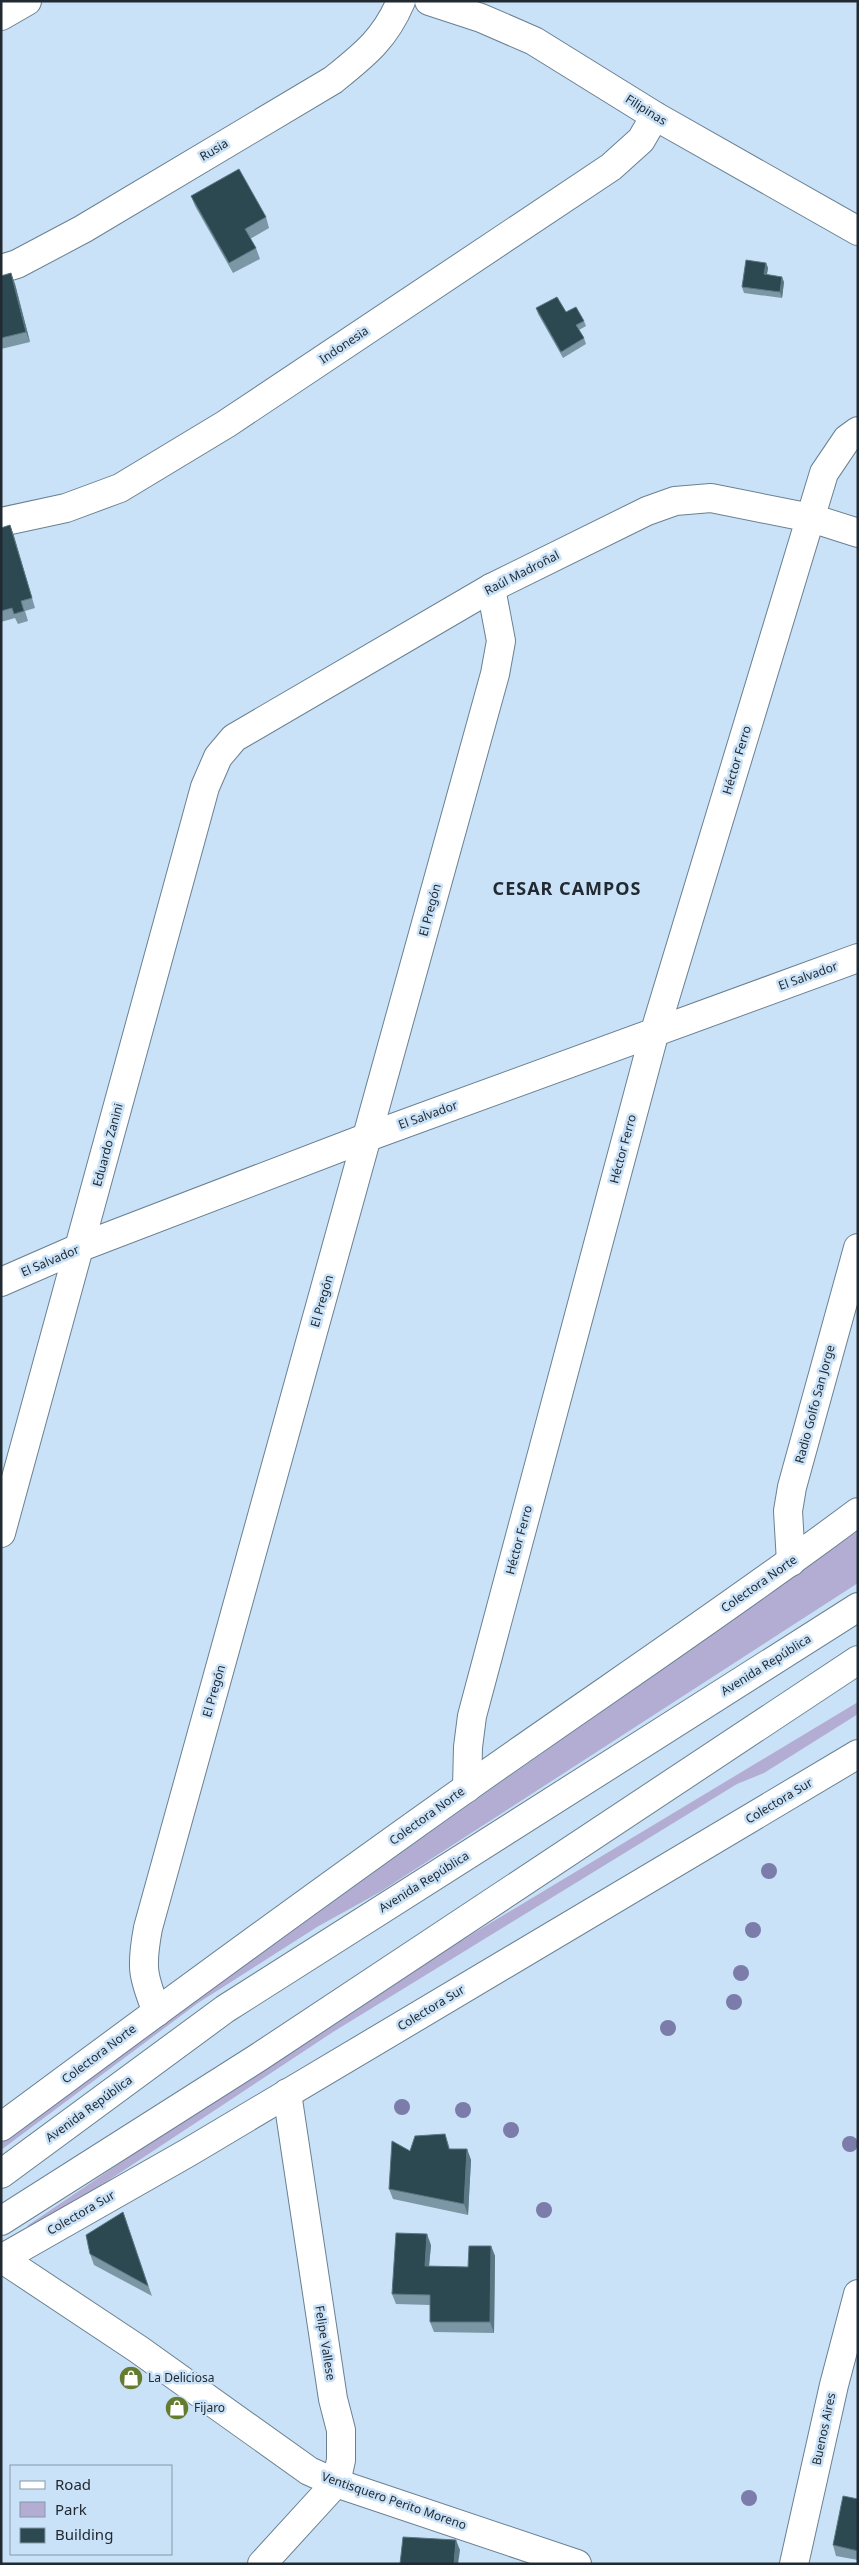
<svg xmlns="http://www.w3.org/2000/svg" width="859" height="2565" viewBox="0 0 859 2565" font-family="'Noto Sans',sans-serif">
	<rect width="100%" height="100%" fill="#cae2f7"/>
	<g fill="#b3add4">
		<polygon points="858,1531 858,1583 380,1892 317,1927 198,2003 1,2150 1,2142 177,2010"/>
		<polygon points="858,1702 858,1714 764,1773 737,1784 333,2032 41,2225 27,2226 349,2008"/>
	</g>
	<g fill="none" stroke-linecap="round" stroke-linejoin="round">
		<g stroke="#6a8092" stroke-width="30">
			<g id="minor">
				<polyline points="429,1 481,18 534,41 655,116 858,231"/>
				<polyline points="1,16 27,1"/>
				<path d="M1 269 17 264 83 229 333 80C364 55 385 39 401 1"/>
				<polyline points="1,522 66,508 120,488 226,424 611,167 641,140 655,116"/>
				<polyline points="1,1282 81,1247 368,1137 858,958"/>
				<polyline points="1,1533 205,787 218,757 234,738 491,588 647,511 675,501 711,498 811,518 858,533"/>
				<polyline points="791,1562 788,1511 792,1487 858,1248"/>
				<polyline points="467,1788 468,1747 472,1716 655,1031 824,473 847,439 858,431"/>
				<path d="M157 2012C142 1975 141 1966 148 1928L495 674 501 641 491 588"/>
				<path d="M1 2127C156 2012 311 1898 468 1787 598 1695 731 1607 858 1512"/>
				<polyline points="1,2258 138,2349 309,2471 336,2483 577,2564"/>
				<polyline points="1,2259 189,2152 858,1754"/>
				<polyline points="262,2564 336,2483 341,2460 341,2430 333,2399 287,2093"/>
				<polyline points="794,2564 834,2385 858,2294"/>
			</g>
		</g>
		<g stroke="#6a8092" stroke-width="30">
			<g id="tertiary">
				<polyline points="1,2174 225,2009 858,1607"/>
				<polyline points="1,2221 259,2057 858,1660"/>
			</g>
		</g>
		<use href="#minor" stroke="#fff" stroke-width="28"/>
		<use href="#tertiary" stroke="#fff" stroke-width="28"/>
	</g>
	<g fill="#7b7ca9">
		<circle cx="769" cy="1871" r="8"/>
		<circle cx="753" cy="1930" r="8"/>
		<circle cx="741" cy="1973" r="8"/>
		<circle cx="734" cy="2002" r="8"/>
		<circle cx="668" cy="2028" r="8"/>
		<circle cx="402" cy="2107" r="8"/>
		<circle cx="463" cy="2110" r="8"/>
		<circle cx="511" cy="2130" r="8"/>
		<circle cx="850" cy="2144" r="8"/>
		<circle cx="544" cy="2210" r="8"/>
		<circle cx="749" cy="2498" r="8"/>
	</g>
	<g fill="#7b96a4">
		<polygon points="191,196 266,217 269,228 250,239 256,248 260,259 233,273 195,206"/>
		<polygon points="766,263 768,268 767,274 784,282 782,298 744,293 742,287"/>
		<polygon points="11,273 15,284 30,342 1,349 1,276"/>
		<polygon points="536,308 566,312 584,321 586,326 579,330 584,338 586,344 563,358 538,314"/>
		<polygon points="10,525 35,608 25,611 28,621 18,624 15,618 1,622 1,528"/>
		<polygon points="445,2134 450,2149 467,2149 471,2160 468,2215 393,2199 389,2189 410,2151"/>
		<polygon points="123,2212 152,2296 94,2265 90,2254"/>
		<polygon points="431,2245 429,2266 468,2267 491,2246 495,2256 494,2333 434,2332 430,2322 430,2305 396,2304 392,2294"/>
		<polygon points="858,2499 858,2560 836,2556 833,2545"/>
	</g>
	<g fill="#5b7784">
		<polygon points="766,263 768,268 766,279 764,274"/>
		<polygon points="11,273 15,284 30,342 26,332"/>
		<polygon points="782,277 784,282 782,298 780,292"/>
		<polygon points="10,525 14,536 35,608 32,598"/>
		<polygon points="467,2149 471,2160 468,2215 464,2204"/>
		<polygon points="427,2234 431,2245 428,2276 425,2266"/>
		<polygon points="491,2246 495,2256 494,2333 490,2322"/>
		<polygon points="456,2540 460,2550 458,2564 454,2564"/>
	</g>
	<g fill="#2c4952" stroke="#5b7784">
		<polygon points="239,169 266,217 245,229 256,248 229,263 191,196"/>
		<polygon points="746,260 766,263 764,274 782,277 780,292 742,287"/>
		<polygon points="11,273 26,332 1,338 1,276"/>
		<polygon points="557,297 566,312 576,307 584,321 576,325 584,338 561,352 536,308"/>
		<polygon points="10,525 32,598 21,601 24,611 14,614 12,608 1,611 1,528"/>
		<polygon points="445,2134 449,2149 467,2149 464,2204 389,2189 392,2141 410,2151 415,2136"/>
		<polygon points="123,2212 148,2286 90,2254 86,2235"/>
		<polygon points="396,2233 427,2234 425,2266 468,2267 469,2246 491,2246 490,2322 430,2322 430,2295 392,2294"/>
		<polygon points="843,2496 858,2499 858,2551 833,2545"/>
		<polygon points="403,2537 456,2540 454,2564 400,2564"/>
	</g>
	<defs>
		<g id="shop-disc" transform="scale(1.25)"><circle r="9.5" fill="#657c2e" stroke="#cae2f7"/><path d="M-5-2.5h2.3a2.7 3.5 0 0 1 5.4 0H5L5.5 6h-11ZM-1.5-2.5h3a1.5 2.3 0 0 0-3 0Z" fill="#fff"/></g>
	</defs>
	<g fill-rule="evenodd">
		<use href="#shop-disc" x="131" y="2378"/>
		<use href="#shop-disc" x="177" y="2408"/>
	</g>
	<g text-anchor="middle" stroke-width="5" stroke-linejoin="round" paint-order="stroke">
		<g font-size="12" fill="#212a32" stroke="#cae2f7">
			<text transform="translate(646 110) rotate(32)" y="4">Filipinas</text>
			<text transform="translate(214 150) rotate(-31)" y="4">Rusia</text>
			<text transform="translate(344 345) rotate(-34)" y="4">Indonesia</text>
			<text transform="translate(522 573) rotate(-27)" y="4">Raúl Madroñal</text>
			<text transform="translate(737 760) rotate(-73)" y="4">Héctor Ferro</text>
			<text transform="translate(430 910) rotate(-75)" y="4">El Pregón</text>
			<text transform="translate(808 976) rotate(-20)" y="4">El Salvador</text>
			<text transform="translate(428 1115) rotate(-20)" y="4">El Salvador</text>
			<text transform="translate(108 1145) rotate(-75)" y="4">Eduardo Zanini</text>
			<text transform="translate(623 1149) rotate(-75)" y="4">Héctor Ferro</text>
			<text transform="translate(50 1261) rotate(-23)" y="4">El Salvador</text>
			<text transform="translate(322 1301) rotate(-74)" y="4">El Pregón</text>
			<text transform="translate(815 1404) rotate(-75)" y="4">Radio Golfo San Jorge</text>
			<text transform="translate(519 1540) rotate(-75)" y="4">Héctor Ferro</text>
			<text transform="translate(759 1584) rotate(-35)" y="4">Colectora Norte</text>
			<text transform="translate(766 1665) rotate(-32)" y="4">Avenida República</text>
			<text transform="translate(214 1691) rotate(-74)" y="4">El Pregón</text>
			<text transform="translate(779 1801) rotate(-31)" y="4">Colectora Sur</text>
			<text transform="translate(427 1816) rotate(-36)" y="4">Colectora Norte</text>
			<text transform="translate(424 1882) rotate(-32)" y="4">Avenida República</text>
			<text transform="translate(431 2008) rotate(-31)" y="4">Colectora Sur</text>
			<text transform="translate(99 2054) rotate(-37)" y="4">Colectora Norte</text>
			<text transform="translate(89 2109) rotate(-36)" y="4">Avenida República</text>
			<text transform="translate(81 2213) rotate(-30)" y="4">Colectora Sur</text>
			<text transform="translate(325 2343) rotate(81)" y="4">Felipe Vallese</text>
			<text transform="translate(824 2429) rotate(-78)" y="4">Buenos Aires</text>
			<text transform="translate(394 2501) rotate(19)" y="4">Ventisquero Perito Moreno</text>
		</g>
		<g font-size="12" fill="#212a32" stroke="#cae2f7" text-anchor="start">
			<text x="148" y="2382">La Deliciosa</text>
			<text x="194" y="2412">Fijaro</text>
		</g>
		<g font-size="18" font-weight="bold" letter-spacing="1" fill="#212a32" stroke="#cae2f7">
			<text x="567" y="895">CESAR CAMPOS</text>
		</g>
	</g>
	<rect width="859" height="2565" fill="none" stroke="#212a32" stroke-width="5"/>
	<rect x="10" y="2465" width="162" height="90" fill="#cae2f7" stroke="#8698a8"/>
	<rect x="20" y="2481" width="25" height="8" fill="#ffffff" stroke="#8698a8"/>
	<text x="55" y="2490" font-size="15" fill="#212a32">Road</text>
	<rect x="20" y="2502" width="25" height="15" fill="#b3add4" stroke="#8698a8"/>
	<text x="55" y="2515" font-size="15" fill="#212a32">Park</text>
	<rect x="20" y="2528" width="25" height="15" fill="#2c4952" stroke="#8698a8"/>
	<text x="55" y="2540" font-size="15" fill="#212a32">Building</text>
</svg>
